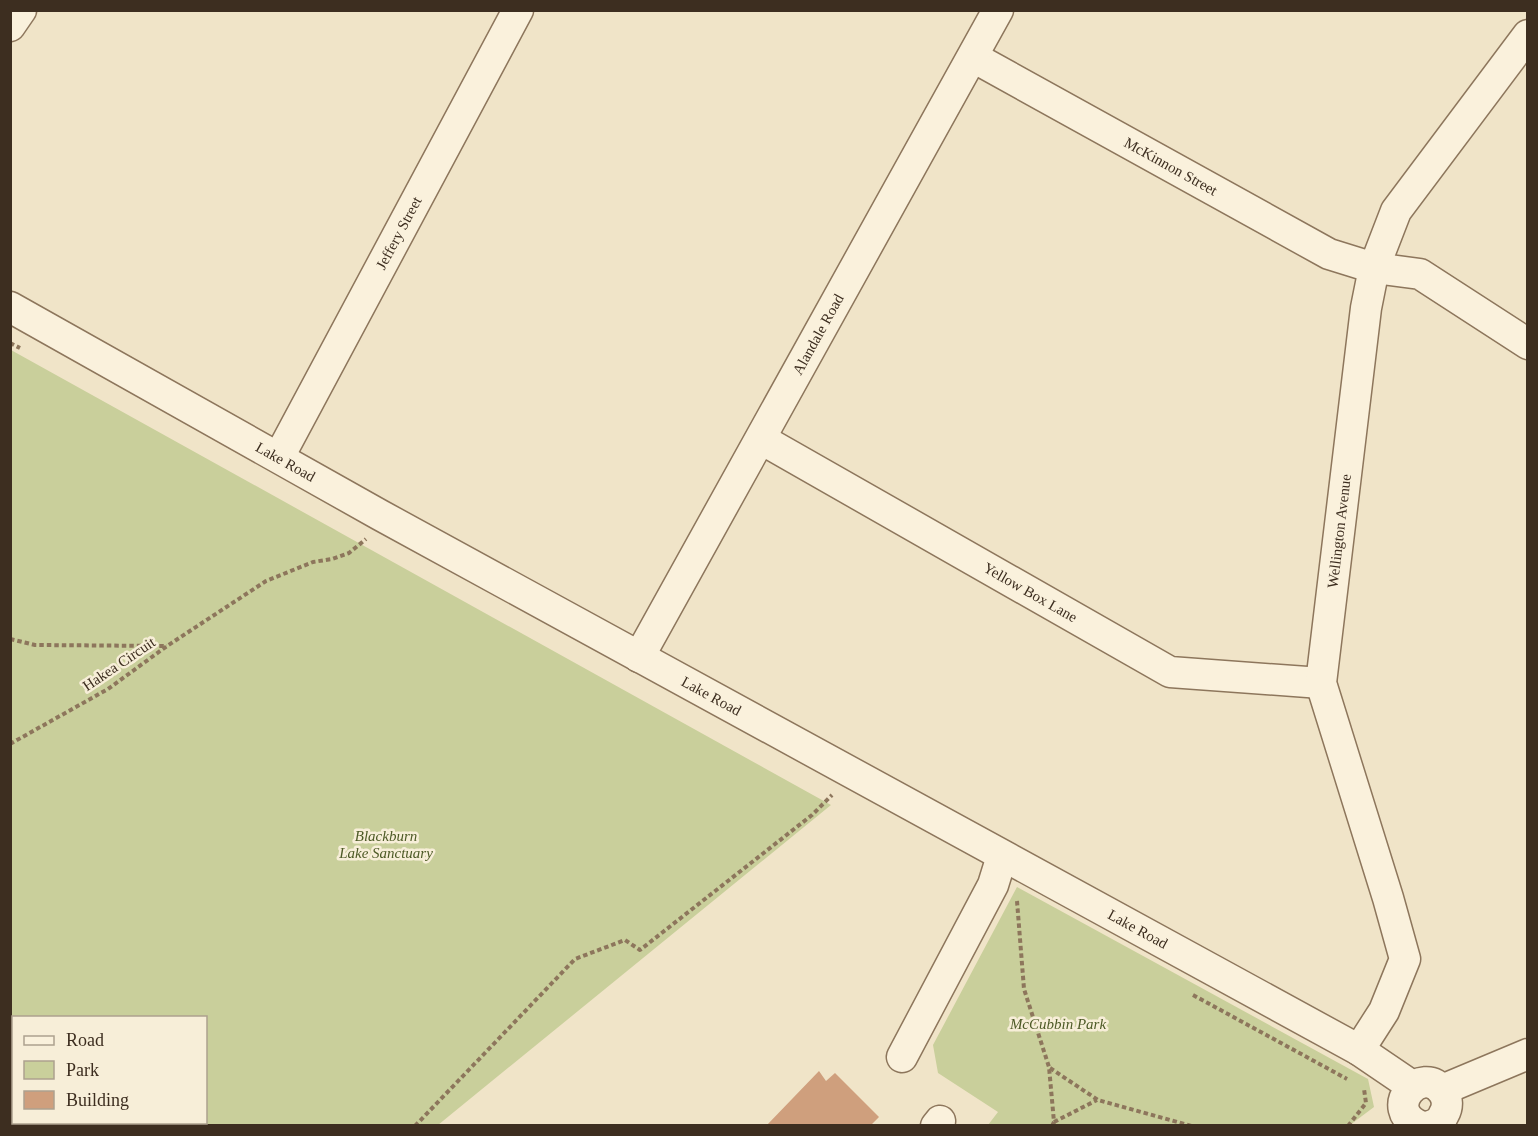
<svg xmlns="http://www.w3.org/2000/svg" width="1538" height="1136" viewBox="0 0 1538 1136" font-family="Georgia,serif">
	<rect width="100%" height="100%" fill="#f0e4c8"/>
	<g fill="#c9cf9b" fill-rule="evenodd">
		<path d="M11 350 831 805 438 1125H11ZM14 1018H206V1122H14Z"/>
		<polygon points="1017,887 1368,1079 1374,1107 1350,1125 988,1125 998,1112 938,1073 933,1045"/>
	</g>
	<polygon fill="#cf9f7d" points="819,1071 826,1081 835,1073 879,1117 870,1126 766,1126"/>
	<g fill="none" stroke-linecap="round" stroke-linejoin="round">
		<g stroke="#8d765c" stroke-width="33">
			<g id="minor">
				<polyline points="10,26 21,10"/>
				<path id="s1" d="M973 57 1329 254 1374 268 1420 274 1528 344"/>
				<path id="s2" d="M10 307 380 515 1359 1050 1412 1086"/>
				<path id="s3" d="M761 439 1170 672 1321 683"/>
				<path id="s4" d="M279 457 518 10"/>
				<path id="s5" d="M639 657 998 10"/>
				<path id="s6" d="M1359 1050 1384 1011 1405 959 1388 898 1321 683 1366 308 1374 268 1396 211 1528 35"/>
				<polyline points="902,1057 993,885 1002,856"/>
				<polyline points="1442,1090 1528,1054"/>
				<polyline points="936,1126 940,1121"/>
				<path d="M1420 1126C1380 1109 1422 1062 1443 1092 1448 1099 1448 1107 1444 1114 1441 1121 1437 1124 1430 1126"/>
			</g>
		</g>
		<g stroke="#8d765c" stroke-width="4" stroke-dasharray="4.5 3" stroke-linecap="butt">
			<polyline points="10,343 20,348"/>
			<polyline points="10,639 35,645 167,646"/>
			<polyline points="10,744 108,689 167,646 266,581 313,562 332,559 349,553 366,539"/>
			<polyline points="1017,901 1024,989 1049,1067 1054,1122 1052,1126"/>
			<polyline points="1193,995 1347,1079"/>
			<polyline points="1050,1068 1098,1100 1192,1126"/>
			<polyline points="10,1095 14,1100"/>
			<polyline points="38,1122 40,1126"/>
			<polyline points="1054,1122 1097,1100"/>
			<polyline points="415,1126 575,959 625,940 640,950 812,815 832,795"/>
			<polyline points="1348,1126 1366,1103 1364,1089"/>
		</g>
		<use href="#minor" stroke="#faf1dc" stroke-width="30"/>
	</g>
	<g text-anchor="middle" stroke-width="5" stroke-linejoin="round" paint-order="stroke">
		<g font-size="15" fill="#3d2e20" stroke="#f7eed8">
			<text dy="5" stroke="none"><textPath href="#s1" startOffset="226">McKinnon Street</textPath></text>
			<text dy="5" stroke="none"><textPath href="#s4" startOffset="254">Jeffery Street</textPath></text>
			<text dy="5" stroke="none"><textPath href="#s5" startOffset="369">Alandale Road</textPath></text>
			<text dy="5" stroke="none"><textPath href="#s2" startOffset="316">Lake Road</textPath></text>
			<text dy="5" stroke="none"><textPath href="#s6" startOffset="544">Wellington Avenue</textPath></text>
			<text dy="5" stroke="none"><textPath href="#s3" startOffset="310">Yellow Box Lane</textPath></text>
			<text transform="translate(119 664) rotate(-34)" y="5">Hakea Circuit</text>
			<text dy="5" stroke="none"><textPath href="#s2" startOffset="802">Lake Road</textPath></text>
			<text dy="5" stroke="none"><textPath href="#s2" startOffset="1288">Lake Road</textPath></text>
		</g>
		<g font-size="15" font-style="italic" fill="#4d5a26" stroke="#f7eed8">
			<text x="386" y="841">Blackburn<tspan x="386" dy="17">Lake Sanctuary</tspan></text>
			<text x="1058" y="1029">McCubbin Park</text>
		</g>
	</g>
	<rect width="1538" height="1136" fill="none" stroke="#3d2e20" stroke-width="24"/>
	<rect x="12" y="1016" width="195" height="108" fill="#f7eed8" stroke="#ada18e" stroke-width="1.5"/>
	<rect x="24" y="1036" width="30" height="9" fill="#faf1dc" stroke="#ada18e" stroke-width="1.5"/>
	<text x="66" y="1046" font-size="18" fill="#3d2e20">Road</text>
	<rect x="24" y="1061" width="30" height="18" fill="#c9cf9b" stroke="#ada18e" stroke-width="1.5"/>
	<text x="66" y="1076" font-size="18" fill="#3d2e20">Park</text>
	<rect x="24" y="1091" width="30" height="18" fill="#cf9f7d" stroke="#ada18e" stroke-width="1.5"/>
	<text x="66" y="1106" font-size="18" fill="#3d2e20">Building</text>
</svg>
